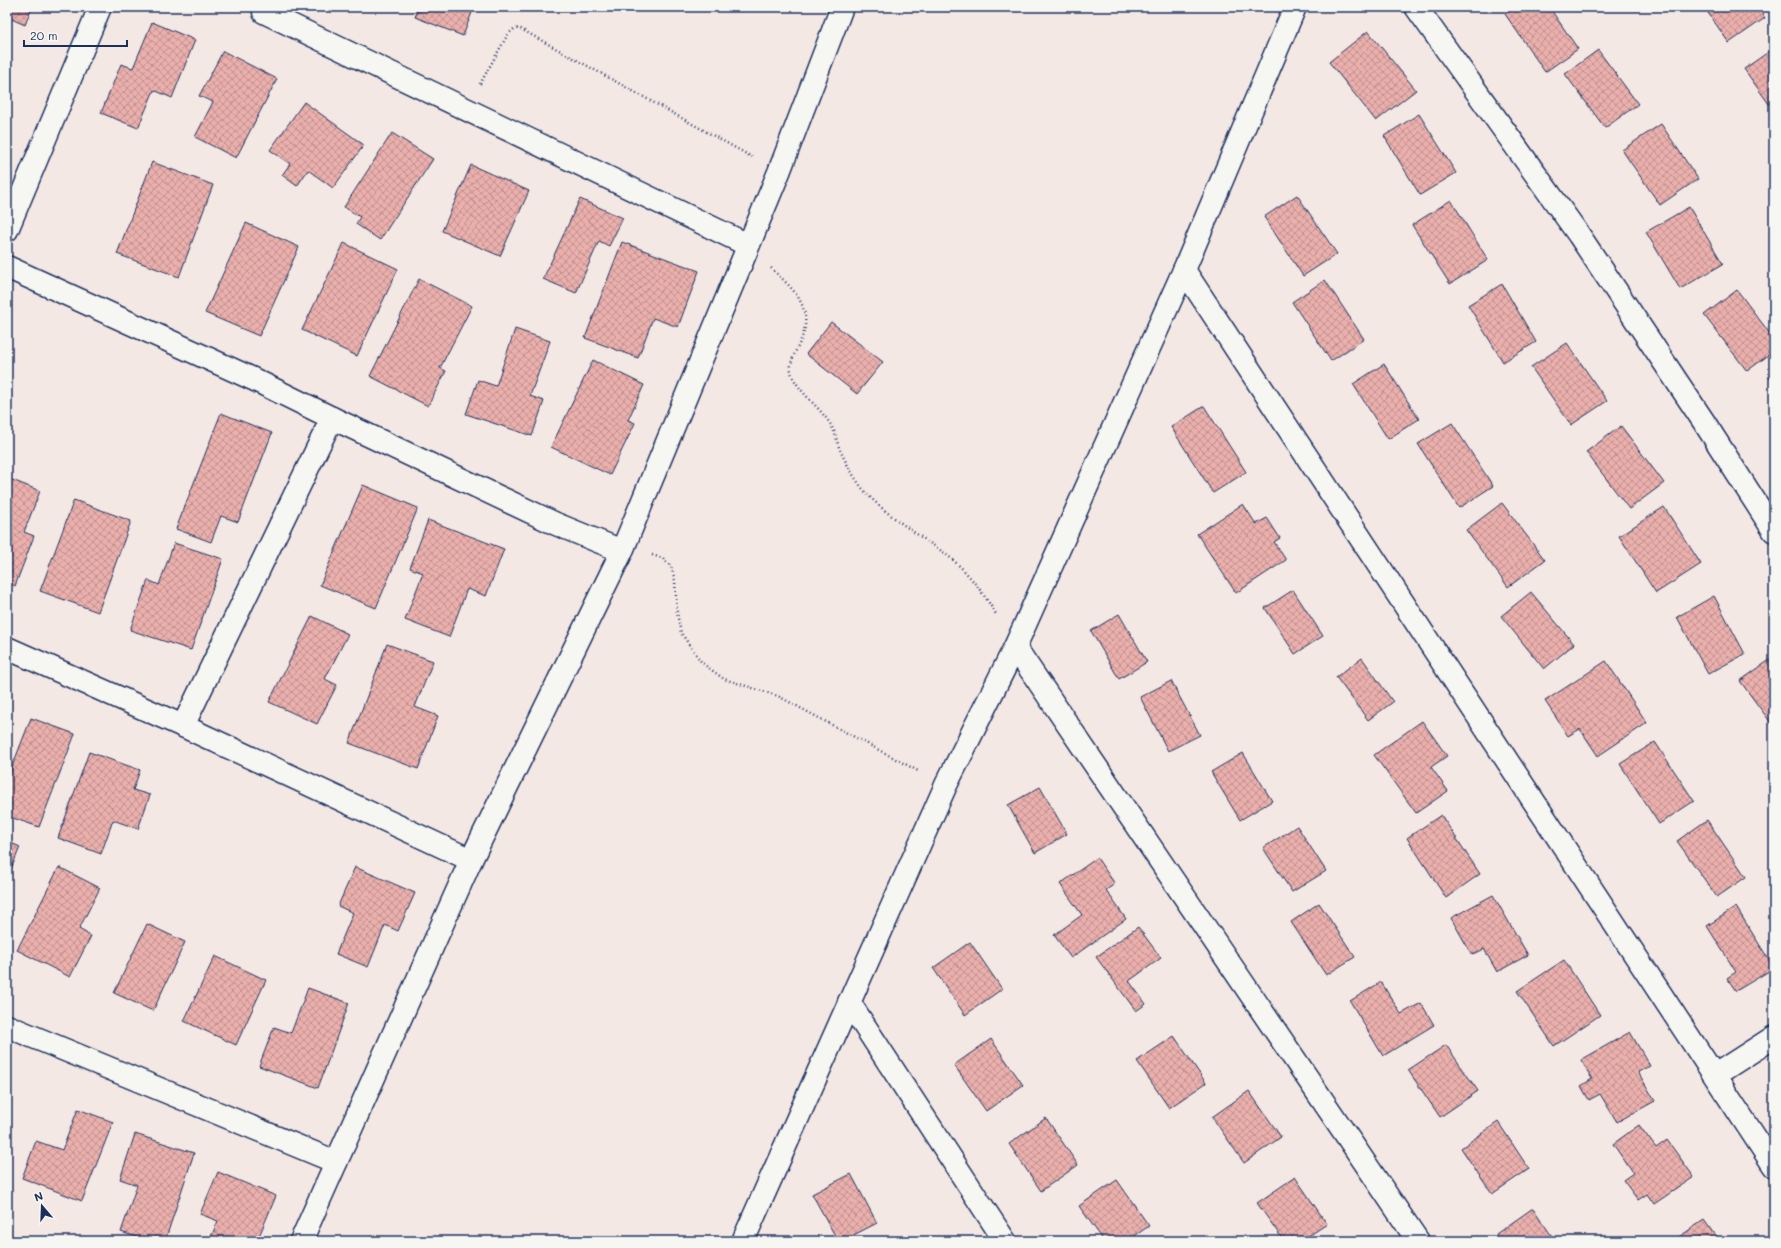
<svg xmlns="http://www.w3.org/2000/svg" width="1781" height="1248" viewBox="0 0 1781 1248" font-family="Mali,sans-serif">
	<defs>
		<pattern id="building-cross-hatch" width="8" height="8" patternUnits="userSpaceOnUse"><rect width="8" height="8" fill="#ebb0ac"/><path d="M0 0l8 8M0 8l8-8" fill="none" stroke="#be908f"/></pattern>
	</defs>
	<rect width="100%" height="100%" fill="#f4e8e4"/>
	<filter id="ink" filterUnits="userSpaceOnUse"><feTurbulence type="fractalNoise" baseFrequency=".025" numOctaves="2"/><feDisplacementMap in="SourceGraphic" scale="8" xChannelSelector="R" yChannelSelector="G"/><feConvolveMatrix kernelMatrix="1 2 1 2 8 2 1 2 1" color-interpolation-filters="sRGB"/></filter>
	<g filter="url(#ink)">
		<g fill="url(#building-cross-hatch)" stroke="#1b2f5e">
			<polygon points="7,7 32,7 25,25 7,17"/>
			<polygon points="419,7 474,7 463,36 415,17"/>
			<polygon points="1516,7 1549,7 1578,49 1545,72 1505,14"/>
			<polygon points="1704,7 1758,7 1765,18 1729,43"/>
			<polygon points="152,22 195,40 172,98 154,90 138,128 101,113 121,64 133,68"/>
			<polygon points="1368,31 1416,90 1376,121 1329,62"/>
			<polygon points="1774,48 1774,111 1744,69"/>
			<polygon points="1598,50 1638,104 1605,128 1565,74"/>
			<polygon points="223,51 277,79 236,158 195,137 213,102 199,96"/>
			<polygon points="304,102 364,145 333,188 308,170 297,186 282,175 290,164 270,150"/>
			<polygon points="1419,114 1456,173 1420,195 1384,136"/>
			<polygon points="1661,124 1698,179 1660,205 1622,150"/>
			<polygon points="392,133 433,159 380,240 356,224 360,217 344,207"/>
			<polygon points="152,162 213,185 179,277 117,254"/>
			<polygon points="471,165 529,191 500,256 442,231"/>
			<polygon points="1297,195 1337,254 1303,276 1264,217"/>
			<polygon points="580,199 623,218 609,246 599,241 576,293 543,279"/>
			<polygon points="1451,200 1488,260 1450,284 1412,225"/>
			<polygon points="1689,207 1723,264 1680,289 1646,232"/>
			<polygon points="246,223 299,247 259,336 205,313"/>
			<polygon points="622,242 699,271 678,327 653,318 638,358 585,338"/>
			<polygon points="344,243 398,269 357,356 302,330"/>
			<polygon points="419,279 472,306 440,368 446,371 428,406 370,376"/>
			<polygon points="1325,280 1364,339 1331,361 1292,302"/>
			<polygon points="1502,284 1536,342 1503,362 1468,305"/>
			<polygon points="1737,290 1774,339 1774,351 1747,371 1704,315"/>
			<polygon points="831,322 883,362 857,394 806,354"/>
			<polygon points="515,329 550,341 530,396 544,401 532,436 466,414 478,380 496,386"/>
			<polygon points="1567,343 1607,401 1571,425 1531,367"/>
			<polygon points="593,360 644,385 628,420 635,423 610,475 551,447"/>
			<polygon points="1384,364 1419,419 1388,439 1353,384"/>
			<polygon points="1774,373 1774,384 1769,377"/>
			<polygon points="1204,406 1246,472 1213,493 1171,427"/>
			<polygon points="221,413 272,433 238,522 221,516 211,542 176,529"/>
			<polygon points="1452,423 1493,486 1459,508 1418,444"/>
			<polygon points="1621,426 1664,483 1629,509 1586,452"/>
			<polygon points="7,478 40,491 24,532 34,536 15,586 7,582"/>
			<polygon points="363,485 418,508 376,608 320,585"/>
			<polygon points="74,500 131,521 98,612 40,591"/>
			<polygon points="1502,503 1545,560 1508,587 1466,530"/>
			<polygon points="1243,504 1256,524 1267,518 1280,538 1274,542 1286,560 1236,593 1197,534"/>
			<polygon points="1664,507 1701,564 1656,593 1619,536"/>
			<polygon points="428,520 504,549 486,596 467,589 449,637 405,620 423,573 410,568"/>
			<polygon points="174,543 223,559 191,650 130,630 148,580 159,585"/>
			<polygon points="1293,590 1323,636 1295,654 1265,608"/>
			<polygon points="1531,592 1574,644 1544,669 1501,616"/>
			<polygon points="1714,596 1745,654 1708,674 1677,617"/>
			<polygon points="1119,614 1147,662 1119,679 1091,631"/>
			<polygon points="312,616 348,634 325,679 337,685 317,724 269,702"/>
			<polygon points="387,644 433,661 415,707 438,716 418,769 349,743"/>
			<polygon points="1362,658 1393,702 1368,720 1336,677"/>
			<polygon points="1771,659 1774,664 1774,727 1740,681"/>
			<polygon points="1606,661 1647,723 1598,756 1580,729 1568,736 1545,701"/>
			<polygon points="1171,681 1200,735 1168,751 1140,697"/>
			<polygon points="31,718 75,734 39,827 7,816 7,780"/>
			<polygon points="1422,721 1447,756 1431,767 1448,791 1416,813 1374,755"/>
			<polygon points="1655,742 1694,801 1659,824 1620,764"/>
			<polygon points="89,752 140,770 133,790 150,795 138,829 113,820 101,854 58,838"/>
			<polygon points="1243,753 1272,801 1240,820 1211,772"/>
			<polygon points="1040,787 1067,834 1035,853 1008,805"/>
			<polygon points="1441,815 1480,874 1446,898 1407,838"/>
			<polygon points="1707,820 1746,877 1717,897 1677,841"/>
			<polygon points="1297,826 1326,871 1292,892 1263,848"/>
			<polygon points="7,841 20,847 7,879"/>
			<polygon points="1097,858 1115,884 1106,890 1126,919 1071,958 1054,935 1082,915 1060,884"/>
			<polygon points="59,867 100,888 79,929 91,936 70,977 17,950"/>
			<polygon points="355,867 415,893 398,931 385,925 368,967 336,954 353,913 338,906"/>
			<polygon points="1493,895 1528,955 1497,972 1484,949 1472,955 1451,918"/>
			<polygon points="1319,903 1355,957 1326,975 1291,922"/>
			<polygon points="1736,907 1774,968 1736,991 1727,978 1736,972 1707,926"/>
			<polygon points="147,924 185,942 153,1011 114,993"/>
			<polygon points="1138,927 1161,958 1129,981 1146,1004 1136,1011 1096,957"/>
			<polygon points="970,942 1002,989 965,1015 933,968"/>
			<polygon points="215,956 266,980 236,1045 184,1021"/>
			<polygon points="1564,960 1600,1015 1554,1046 1517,991"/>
			<polygon points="1381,982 1401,1014 1421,1003 1434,1025 1383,1056 1350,1001"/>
			<polygon points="308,988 349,1003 318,1088 259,1066 274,1027 291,1033"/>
			<polygon points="1630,1032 1650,1066 1638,1072 1655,1101 1617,1122 1600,1094 1589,1100 1581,1086 1592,1079 1581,1060"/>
			<polygon points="1174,1036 1206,1083 1169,1108 1137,1061"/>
			<polygon points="991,1039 1023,1085 986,1111 954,1065"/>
			<polygon points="1446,1045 1478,1091 1440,1117 1408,1070"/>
			<polygon points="1249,1091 1281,1137 1244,1163 1212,1117"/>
			<polygon points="78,1109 113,1122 82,1201 22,1178 36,1141 62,1150"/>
			<polygon points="1046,1118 1078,1165 1041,1191 1009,1144"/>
			<polygon points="1498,1122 1529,1169 1492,1194 1461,1148"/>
			<polygon points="1639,1125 1656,1148 1667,1140 1694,1177 1654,1204 1647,1194 1638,1200 1623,1180 1633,1173 1613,1144"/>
			<polygon points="135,1134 194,1153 165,1241 149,1241 121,1232 137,1185 120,1179"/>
			<polygon points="218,1172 276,1196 257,1241 209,1241 218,1221 200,1214"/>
			<polygon points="851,1174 877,1223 842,1241 838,1241 812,1194"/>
			<polygon points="1295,1177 1327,1224 1301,1241 1284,1241 1257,1203"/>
			<polygon points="1117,1180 1149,1226 1127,1241 1104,1241 1079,1206"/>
			<polygon points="1533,1208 1555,1241 1500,1241 1496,1234"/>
			<polygon points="1704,1220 1719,1241 1673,1241"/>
		</g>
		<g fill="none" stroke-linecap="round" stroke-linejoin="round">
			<g stroke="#1b2f5e" stroke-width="25">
				<g id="minor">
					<polyline points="1416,7 1579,235 1704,422 1774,531"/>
					<polyline points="264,12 748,245"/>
					<polyline points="7,230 100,7"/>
					<polyline points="7,267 253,379 332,418 556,524 622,551"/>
					<polyline points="1184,270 1774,1166"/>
					<polyline points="1015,647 1418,1241"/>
					<polyline points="7,648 183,726 471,860"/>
					<polyline points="183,726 332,418"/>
					<polyline points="849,1002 1005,1241"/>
					<polyline points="7,1026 336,1162"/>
					<polyline points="1715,1075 1774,1037"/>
					<polyline points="301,1241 471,860 622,551 779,172 842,7"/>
					<polyline points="743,1241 946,785 1015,647 1184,270 1295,7"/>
				</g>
			</g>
			<g stroke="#1b2f5e" stroke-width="2.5" stroke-dasharray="1 3" stroke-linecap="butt">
				<polyline points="480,84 508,34 514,29 519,28 752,157"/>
				<path d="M771 268C782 279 796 290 802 305 816 340 780 356 794 379 804 398 825 411 834 431 837 439 838 447 842 454 849 469 860 488 872 499 893 519 917 534 940 550 964 566 983 592 997 616"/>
				<polyline points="652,555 662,558 671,566 675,581 677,613 681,633 702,663 724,679 778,696 920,772"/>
			</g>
			<use href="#minor" stroke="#f6f6f2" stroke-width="22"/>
		</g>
	</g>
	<rect width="1781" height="1248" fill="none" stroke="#f6f6f2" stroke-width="24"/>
	<rect x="12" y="12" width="1757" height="1224" fill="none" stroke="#1b2f5e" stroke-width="1.5" filter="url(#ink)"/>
	<g transform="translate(42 1206) rotate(341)" stroke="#f6f6f2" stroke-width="3" paint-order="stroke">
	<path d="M0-3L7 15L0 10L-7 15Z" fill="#1b2f5e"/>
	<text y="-6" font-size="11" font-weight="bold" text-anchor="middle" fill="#1b2f5e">N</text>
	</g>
	<path d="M24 40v6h103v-6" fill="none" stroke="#1b2f5e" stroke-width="2"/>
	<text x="30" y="40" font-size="12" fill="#1b2f5e" stroke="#f6f6f2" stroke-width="3" paint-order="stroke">20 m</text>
</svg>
